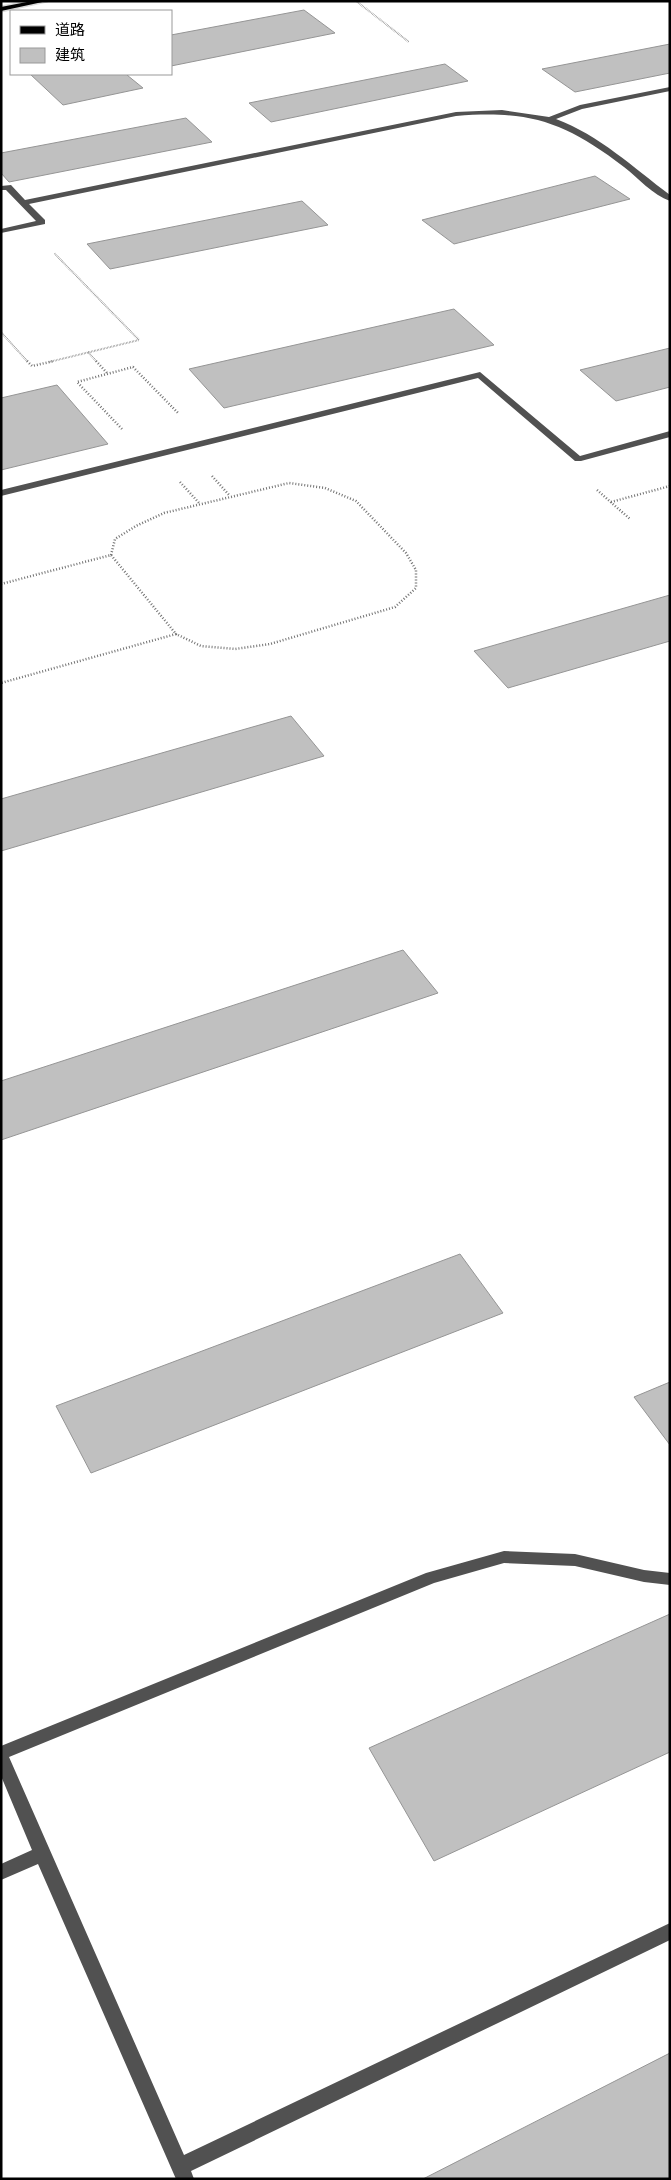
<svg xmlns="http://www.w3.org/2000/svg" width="671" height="2180" viewBox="0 0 671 2180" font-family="Overpass,'Noto Sans SC',sans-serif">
	<rect width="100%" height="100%" fill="#fff"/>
	<g fill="#c0c0c0" stroke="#959595">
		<polygon points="304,10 335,33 171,66 171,35"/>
		<polygon points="670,44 670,73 575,92 542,69"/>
		<polygon points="445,64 468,81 271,122 249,103"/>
		<polygon points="30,74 132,74 127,75 143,88 63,105"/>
		<polygon points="186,118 212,142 9,182 1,173 1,153"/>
		<polygon points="595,176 630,199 454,244 422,220"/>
		<polygon points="302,201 328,225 110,269 87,244"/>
		<polygon points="454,309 494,345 224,408 189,369"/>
		<polygon points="670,348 670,387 616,401 580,370"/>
		<polygon points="57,385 108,444 1,470 1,398"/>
		<polygon points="670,595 670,641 508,688 474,651"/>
		<polygon points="291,716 324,756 1,851 1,799"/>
		<polygon points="403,950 438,993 1,1140 1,1081"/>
		<polygon points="460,1254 503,1313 91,1473 56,1406"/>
		<polygon points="670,1382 670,1445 634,1397"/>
		<polygon points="670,1614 670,1752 434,1861 369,1748"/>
		<polygon points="670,2053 670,2179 423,2179"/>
	</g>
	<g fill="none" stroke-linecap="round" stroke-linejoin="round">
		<g stroke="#dbdbdb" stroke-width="3">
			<polygon id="major" points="32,1 47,1 1,11 1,7"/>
		</g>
		<g stroke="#737373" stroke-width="2" stroke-dasharray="0.5 1" stroke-linecap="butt">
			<polyline points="356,1 409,42"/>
			<polyline points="1,332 28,362"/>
			<polyline points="88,352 97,362"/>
			<polyline points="49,362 139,340 54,253"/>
		</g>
		<g stroke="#737373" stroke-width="2.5" stroke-dasharray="1 2" stroke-linecap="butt">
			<polyline points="27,361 32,366 54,361"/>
			<polyline points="96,361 108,374"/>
			<polyline points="122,429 77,382 133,367 179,414"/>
			<polyline points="212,476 230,496"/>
			<polyline points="180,482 200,504"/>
			<polyline points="597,490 630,519"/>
			<polyline points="611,502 670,486"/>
			<polyline points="111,555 115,539 136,526 164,513 289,483 325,488 356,501 406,553 416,570 416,588 395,607 270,644 235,649 201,646 176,634"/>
			<polyline points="1,584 111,555 176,634 1,683"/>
		</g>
		<g fill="#515151" fill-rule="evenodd">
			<path d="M670 87V91L582 109 556 119C599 135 634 168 670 195V201C653 195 638 178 624 167 565 122 530 110 456 116L29 204 45 220V224L1 233V229L36 221 6 190H1V186L11 185 25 200 456 112 502 110 549 117 580 105Z"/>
			<polygon points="480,372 580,456 670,431 670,437 581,461 575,461 478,378 1,496 1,490"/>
			<polygon points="504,1551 575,1554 644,1570 670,1573 670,1585 644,1582 575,1566 504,1563 434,1583 9,1757 184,2155 670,1923 670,1940 191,2171 194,2179 176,2179 38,1864 1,1880 1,1864 32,1850 1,1776 1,1746 426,1573"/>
		</g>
		<use href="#major" fill="#000" fill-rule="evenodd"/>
	</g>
	<rect width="671" height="2180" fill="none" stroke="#000000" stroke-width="5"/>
	<rect x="10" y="10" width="162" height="65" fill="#ffffff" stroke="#999999"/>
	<rect x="20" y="26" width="25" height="8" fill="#000000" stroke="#999999"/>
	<text x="55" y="35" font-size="15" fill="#000000">道路</text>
	<rect x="20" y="48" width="25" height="15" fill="#c0c0c0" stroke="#999999"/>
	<text x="55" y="60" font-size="15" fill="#000000">建筑</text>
</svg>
